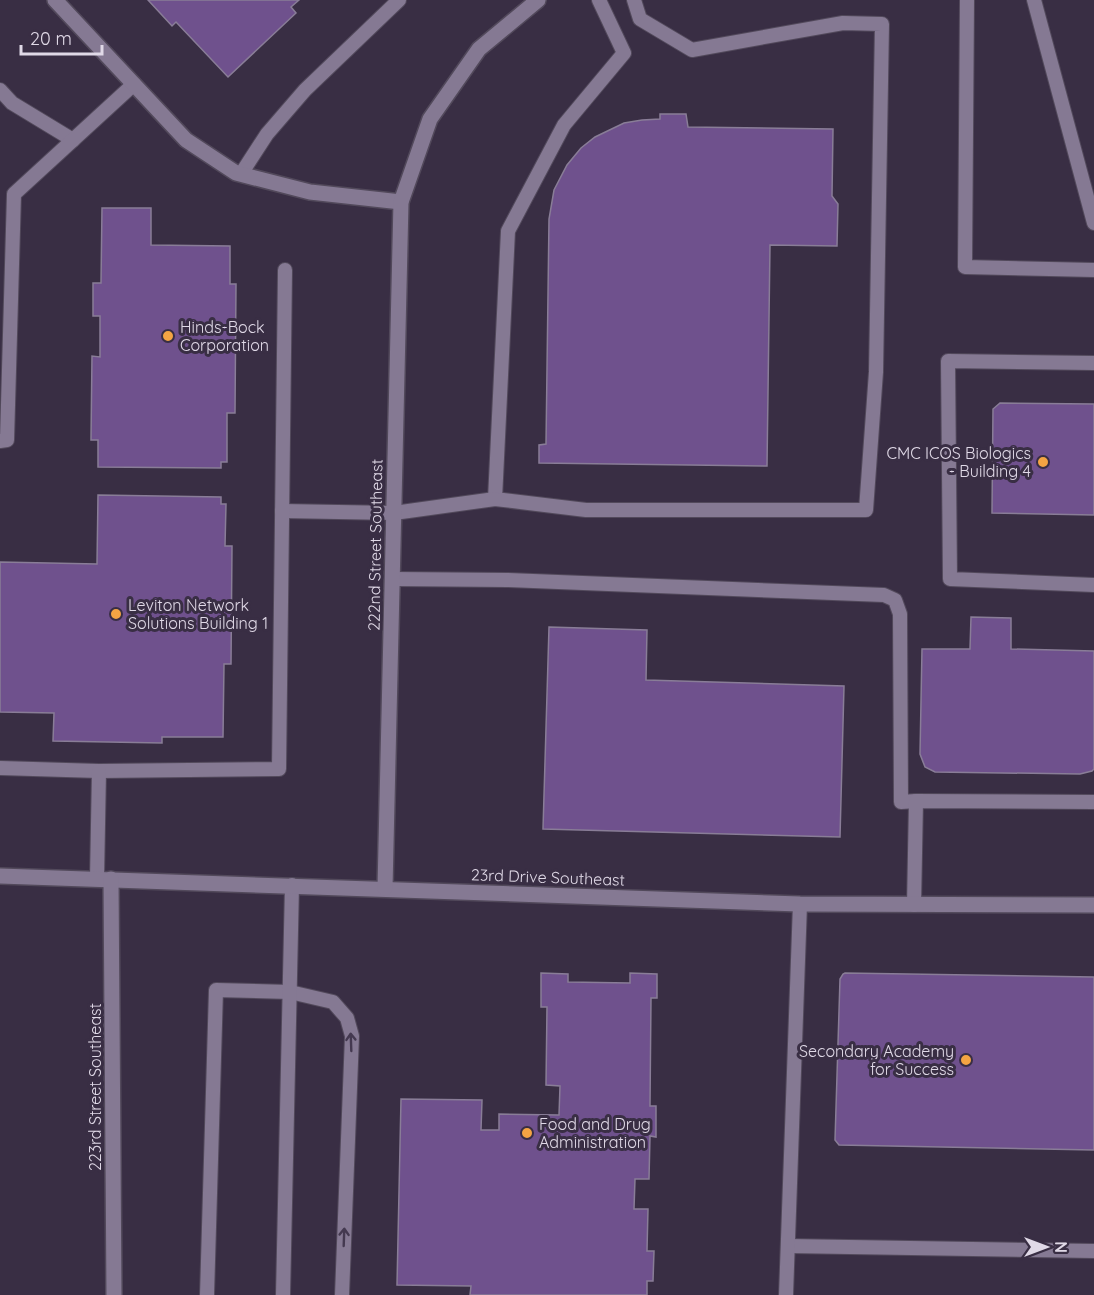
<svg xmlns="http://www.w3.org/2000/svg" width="1094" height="1295" viewBox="0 0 1094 1295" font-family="Quicksand,sans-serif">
	<rect width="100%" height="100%" fill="#392e44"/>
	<g fill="#6f518d" stroke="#897d97" stroke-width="1.5">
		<polygon points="148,0 299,0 291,7 296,13 228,77 176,22 172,26"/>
		<polygon points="660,114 686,114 688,127 833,129 832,196 838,204 837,246 770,245 767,466 539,463 539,445 546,444 549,219 554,190 567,165 581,148 595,137 624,123 642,120 660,119"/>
		<polygon points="102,208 151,208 151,245 230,246 230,284 236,284 235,413 227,413 227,462 221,462 221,468 98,467 98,440 91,440 92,356 100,357 100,316 93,316 93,283 101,283"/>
		<polygon points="1000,403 1094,404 1094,515 992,513 993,409"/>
		<polygon points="98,495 221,497 221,504 226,504 225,546 232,546 231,664 224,664 223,737 162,737 162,743 53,741 54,713 0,712 0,562 97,564"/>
		<polygon points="971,617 1011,618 1011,649 1094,651 1094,769 1092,771 1080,774 935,772 925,767 920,754 922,649 970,649"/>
		<polygon points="549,627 647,630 646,680 844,686 840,837 543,829"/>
		<polygon points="541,973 568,974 568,982 630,983 630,973 657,974 657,998 651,998 650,1106 656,1106 656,1137 650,1136 649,1179 635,1179 634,1209 648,1209 647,1251 654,1251 653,1281 647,1281 647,1295 470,1295 471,1286 397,1285 401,1099 482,1100 481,1130 499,1130 499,1114 559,1115 560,1086 546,1085 547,1007 541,1007"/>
		<polygon points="845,973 1094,977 1094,1150 839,1145 835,1140 840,979 843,974"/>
	</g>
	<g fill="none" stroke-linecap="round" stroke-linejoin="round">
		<g stroke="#52495b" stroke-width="16">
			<g id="lane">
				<polyline points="599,0 624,53 564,125 508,231 495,499 586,510 866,510 876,372 882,24 843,23 692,50 640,19 634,0"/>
				<polyline points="967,0 965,267 1094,270"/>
				<polyline points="1034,0 1094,223"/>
				<polyline points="0,90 12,103 73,140"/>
				<polyline points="241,174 267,134 305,90 399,0"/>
				<polyline points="1094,363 948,361 950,579 1094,585"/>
				<polyline points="0,441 7,440 14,194 134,84"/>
				<polyline points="282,511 394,513 495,499"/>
				<polyline points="392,579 508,580 884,595 895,600 900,614 901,802 916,801"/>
				<polyline points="0,768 99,771 279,769 285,270"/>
				<polyline points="97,878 99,771"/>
				<polyline points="914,905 916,801 1094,802"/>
				<polyline points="788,1246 1094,1251"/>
				<polyline points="207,1295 216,990 290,992 333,1002 347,1018 352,1036 342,1295"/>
				<polyline points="283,1295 292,885"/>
				<polyline points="786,1295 800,904"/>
			</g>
		</g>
		<g stroke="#52495b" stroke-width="18">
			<g id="street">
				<polyline points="55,0 186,140 236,173 310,192 401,202"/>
				<polyline points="0,876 800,904 1094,905"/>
				<polyline points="111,879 114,1295"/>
				<polyline points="385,888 401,202 430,119 479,49 538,0"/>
			</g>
		</g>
		<use href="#lane" stroke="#857993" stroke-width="14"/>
		<use href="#street" stroke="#857993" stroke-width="15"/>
	</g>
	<defs><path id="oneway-shaft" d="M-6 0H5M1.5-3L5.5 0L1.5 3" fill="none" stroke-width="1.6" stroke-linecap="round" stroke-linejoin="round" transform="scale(1.5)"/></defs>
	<g stroke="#443950">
		<use href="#oneway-shaft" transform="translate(351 1042) rotate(-92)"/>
		<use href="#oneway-shaft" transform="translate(344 1237) rotate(-88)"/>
	</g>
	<g fill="#f4a443" stroke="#392e44" stroke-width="2">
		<circle cx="168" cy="336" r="6"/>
		<circle cx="1043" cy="462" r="6"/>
		<circle cx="116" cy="614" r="6"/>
		<circle cx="966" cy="1060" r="6"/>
		<circle cx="527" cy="1133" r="6"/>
	</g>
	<g text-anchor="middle" stroke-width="6" stroke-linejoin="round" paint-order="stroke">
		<g font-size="16" fill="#e0d9e7" stroke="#392e44" text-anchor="start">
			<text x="180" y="333">Hinds-Bock<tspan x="180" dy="18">Corporation</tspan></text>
			<text x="1031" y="459" text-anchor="end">CMC ICOS Biologics<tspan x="1031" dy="18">- Building 4</tspan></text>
			<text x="128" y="611">Leviton Network<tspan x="128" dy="18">Solutions Building 1</tspan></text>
			<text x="954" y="1057" text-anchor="end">Secondary Academy<tspan x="954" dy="18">for Success</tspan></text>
			<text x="539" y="1130">Food and Drug<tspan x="539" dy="18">Administration</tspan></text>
		</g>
		<g font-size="16" fill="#e0d9e7" stroke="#392e44">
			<text transform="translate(375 545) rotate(-89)" y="6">222nd Street Southeast</text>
			<text transform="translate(548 877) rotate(2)" y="6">23rd Drive Southeast</text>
			<text transform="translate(95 1087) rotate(-90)" y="6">223rd Street Southeast</text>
		</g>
	</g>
	<g transform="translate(1046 1247) rotate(90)" stroke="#392e44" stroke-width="4.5" paint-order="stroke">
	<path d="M0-4.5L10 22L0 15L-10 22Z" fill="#e0d9e7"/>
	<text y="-9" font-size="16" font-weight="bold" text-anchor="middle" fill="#e0d9e7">N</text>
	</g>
	<path d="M21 45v9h81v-9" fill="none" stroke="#e0d9e7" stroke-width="3"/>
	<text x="30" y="45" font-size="18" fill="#e0d9e7" stroke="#392e44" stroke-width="4.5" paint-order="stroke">20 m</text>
</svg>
